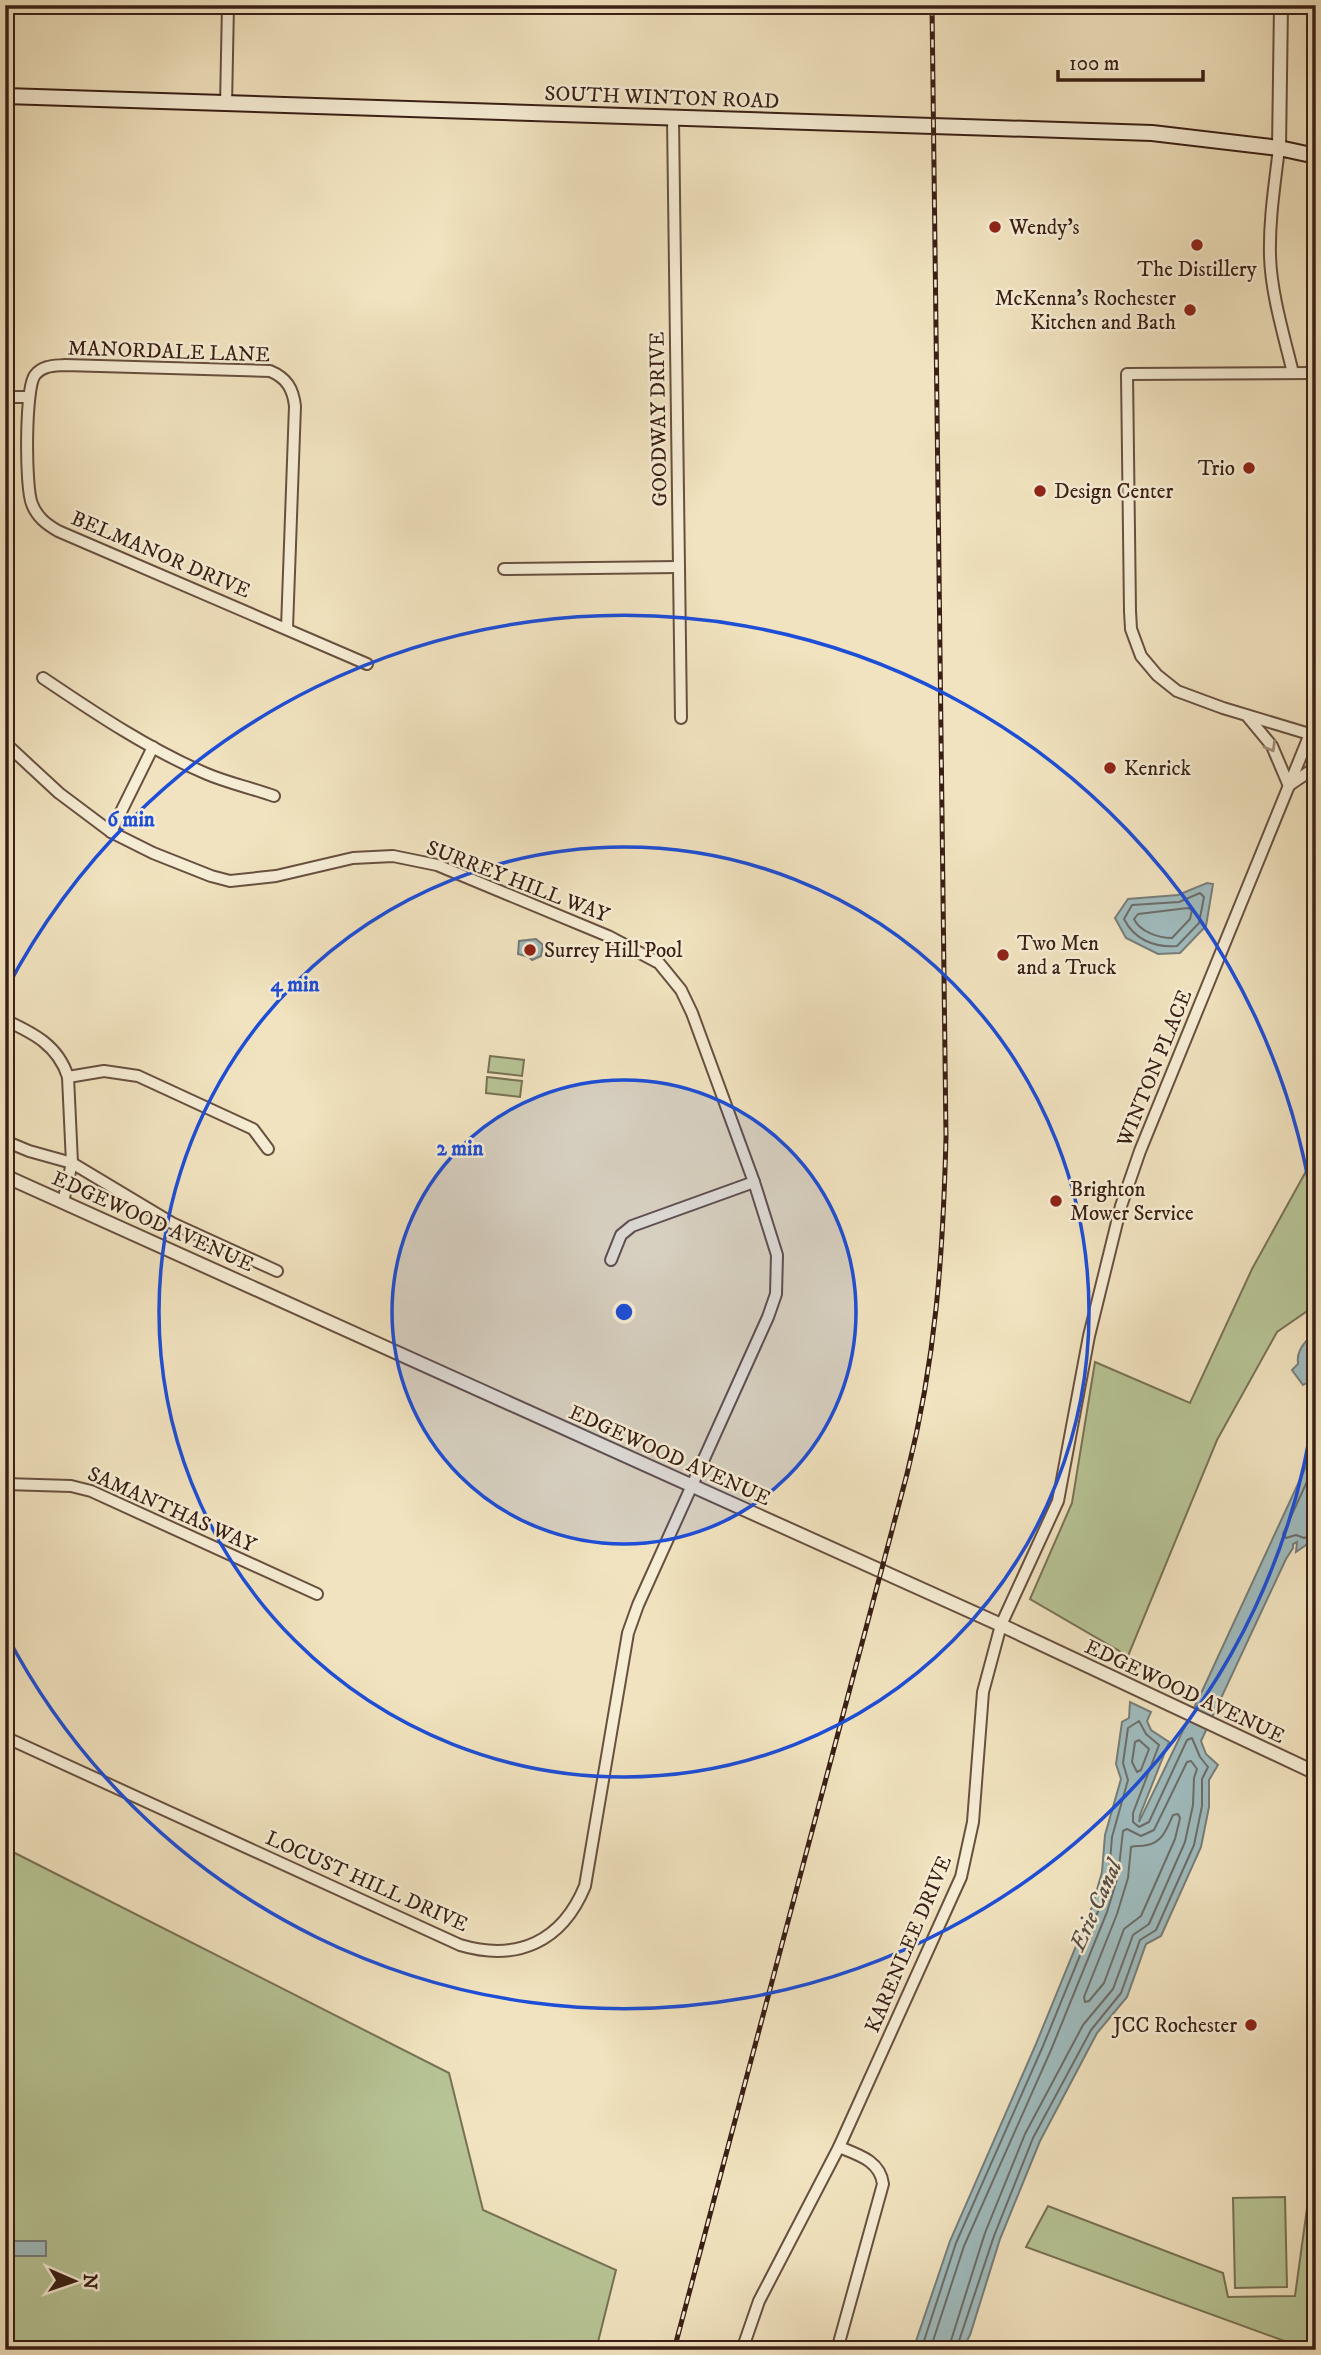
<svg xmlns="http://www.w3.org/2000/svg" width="1321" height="2355" viewBox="0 0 1321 2355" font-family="'IM FELL DW Pica',serif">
	<rect width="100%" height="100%" fill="#f1e3bf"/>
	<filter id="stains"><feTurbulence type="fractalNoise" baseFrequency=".00286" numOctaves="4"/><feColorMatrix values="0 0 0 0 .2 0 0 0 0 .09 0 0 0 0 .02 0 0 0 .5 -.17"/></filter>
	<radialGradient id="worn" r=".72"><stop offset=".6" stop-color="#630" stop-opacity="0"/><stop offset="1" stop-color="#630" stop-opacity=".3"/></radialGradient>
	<g fill="#b7c495" stroke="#787255" stroke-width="2">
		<polygon points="490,1056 524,1060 522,1076 488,1072"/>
		<polygon points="487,1077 522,1081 520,1097 486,1093"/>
		<polygon points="1310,1164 1316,1167 1316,1305 1277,1332 1217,1440 1128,1656 1030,1599 1072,1503 1095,1362 1190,1403 1252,1269"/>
		<polygon points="5,1848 449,2073 483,2210 616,2270 596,2350 5,2350"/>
		<polygon points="1314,2157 1316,2350 1309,2350 1026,2247 1048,2206 1223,2273 1228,2297 1295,2296"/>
		<polygon points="1285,2197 1287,2287 1235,2288 1233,2198"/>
	</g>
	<g fill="#9fbbbd" stroke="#777d7a" stroke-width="2">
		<polygon points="1207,883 1213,884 1206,926 1180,953 1158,954 1126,938 1115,918 1128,899 1178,895"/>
		<polygon points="536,939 543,945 541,956 532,960 529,957 518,954 519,941"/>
		<path d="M1316 1333V1389L1310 1381 1303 1385 1292 1370 1298 1364C1296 1351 1305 1340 1316 1333Z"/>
		<polygon points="1316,1445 1316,1538 1296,1552 1297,1542 1293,1544 1293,1548 1286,1559 1201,1741 1206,1754 1218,1765 1209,1780 1209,1807 1201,1847 1161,1936 1146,1944 1127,1997 1097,2033 1040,2141 1000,2239 970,2335 962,2350 913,2350 950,2241 1036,2044 1092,1907 1102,1872 1105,1835 1121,1779 1116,1764 1122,1722 1129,1718 1130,1702 1151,1712 1147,1721 1151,1730 1169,1742 1140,1815 1139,1822 1204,1687"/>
		<rect x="14" y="2241" width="32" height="15"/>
	</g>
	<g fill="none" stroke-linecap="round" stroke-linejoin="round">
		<g stroke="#6c6d69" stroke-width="2">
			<path d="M1200 893 1204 897 1199 923 1177 946C1154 948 1134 939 1124 919L1132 905 1179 902Z"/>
			<path d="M1188 908 1192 910 1190 919 1172 938C1159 938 1140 932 1134 919L1138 914Z"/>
			<polyline points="1316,1462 1283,1534 1286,1538 1296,1535 1304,1538 1316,1534"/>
			<polygon points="1139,1740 1149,1749 1141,1770 1137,1772 1132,1762 1135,1742"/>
			<path d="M1178 1814 1180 1818 1175 1839 1141 1916 1124 1929 1104 1983 1089 2001 1085 2002 1084 1997 1117 1914 1128 1878 1131 1847C1136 1845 1141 1847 1147 1845 1163 1842 1167 1828 1173 1815Z"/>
			<polyline points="921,2350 956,2243 1043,2046 1099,1909 1109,1874 1112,1837 1128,1780 1123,1763 1128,1728 1139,1721 1146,1734 1159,1745 1133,1813 1133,1822 1139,1827 1149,1822 1187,1740 1192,1738 1200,1757 1208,1767 1202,1779 1202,1806 1194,1845 1156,1930 1140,1940 1121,1993 1091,2030 1033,2138 994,2236 956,2350"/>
			<polyline points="930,2350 964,2246 1051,2050 1107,1912 1118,1876 1123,1831 1127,1829 1141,1836 1154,1830 1187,1762 1191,1761 1197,1769 1194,1778 1193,1805 1185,1842 1149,1924 1133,1935 1113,1989 1083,2025 1025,2134 985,2233 948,2350"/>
		</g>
		<g stroke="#685040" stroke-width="14">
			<g id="minor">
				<polyline points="226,105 228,5"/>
				<polyline points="673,119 681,718"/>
				<path d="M1279 148C1275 183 1269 219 1270 256 1271 293 1284 336 1293 373"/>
				<polyline points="1316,373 1127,374 1130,611 1131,629 1141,656 1157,675 1177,691 1223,708 1316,736"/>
				<polyline points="5,397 29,397"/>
				<polyline points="504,569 679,567"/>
				<path d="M287 628 295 406C293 389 287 378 270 371L65 365C54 366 43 365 35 375 25 387 25 488 32 504 37 517 46 524 58 531L367 664"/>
				<path d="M43 678C95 713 148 749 207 774 228 783 252 788 274 796"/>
				<polyline points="1248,717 1272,746 1289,786"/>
				<path d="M5 743 59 793 111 832 153 853 211 876 230 881 276 876 353 858 393 856 437 865 608 936 659 963 681 990 692 1013 754 1182 777 1255 776 1294 768 1317 638 1605 628 1633 585 1886C562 1942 517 1962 460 1945L5 1737"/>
				<polyline points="1291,784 1316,767"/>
				<polyline points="111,832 153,747"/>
				<path d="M5 1020C33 1033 58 1045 68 1077L72 1163 63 1202"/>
				<polyline points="68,1077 104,1071 138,1076 253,1129 268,1149"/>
				<polyline points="5,1141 29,1151 72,1163 172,1223 277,1271"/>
				<polyline points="611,1260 621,1235 632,1226 754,1182"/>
				<polyline points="5,1484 71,1486 91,1491 317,1594"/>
				<polyline points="742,2350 759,2301 839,2147 961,1877 973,1822 983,1692 1001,1625 1058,1501 1089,1336 1121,1206 1140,1151 1310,734"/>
				<path d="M837 2350 883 2184C880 2161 859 2155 839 2147"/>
			</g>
		</g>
		<g stroke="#685040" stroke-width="16">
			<g id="tertiary">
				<polyline points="1279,148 1281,5"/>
				<polyline points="5,1176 1001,1625 1316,1773"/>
			</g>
		</g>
		<g stroke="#3a1f15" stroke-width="18">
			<polyline id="secondary" points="5,96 1152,133 1279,148 1316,156"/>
		</g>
		<use href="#minor" stroke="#f6edd5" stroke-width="10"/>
		<use href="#tertiary" stroke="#f6edd5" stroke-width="12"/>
		<use href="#secondary" stroke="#f6edd5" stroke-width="14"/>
		<g stroke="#3a1f15" stroke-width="5">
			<path id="rail" d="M674 2350 907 1474C936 1359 943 1255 946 1137L932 5"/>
		</g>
		<use href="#rail" stroke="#f6edd5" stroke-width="2.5" stroke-dasharray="8" stroke-linecap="butt"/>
	</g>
	<defs><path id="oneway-chevron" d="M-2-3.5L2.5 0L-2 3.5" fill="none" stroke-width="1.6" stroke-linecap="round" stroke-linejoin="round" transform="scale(1.75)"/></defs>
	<use stroke="#a1907f" href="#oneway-chevron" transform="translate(1271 747) rotate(60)"/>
	<circle cx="624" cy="1312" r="232" fill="#1d4ed8" fill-opacity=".12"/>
	<g fill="none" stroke="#1d4ed8" stroke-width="3.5">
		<circle cx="624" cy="1312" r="232"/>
		<circle cx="624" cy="1312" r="465"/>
		<path d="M1315 1403A697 697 0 0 1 6 1634M6 990A697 697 0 0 1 1315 1221"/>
	</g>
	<g fill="#8f2418" stroke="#f6edd5" stroke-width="2.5">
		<circle cx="995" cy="227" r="7"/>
		<circle cx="1197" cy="245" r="7"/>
		<circle cx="1190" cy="310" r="7"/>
		<circle cx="1249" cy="468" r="7"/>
		<circle cx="1040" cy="491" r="7"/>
		<circle cx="1110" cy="768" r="7"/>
		<circle cx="530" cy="950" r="7"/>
		<circle cx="1003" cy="955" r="7"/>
		<circle cx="1056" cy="1201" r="7"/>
		<circle cx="1251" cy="2025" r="7"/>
	</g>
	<g text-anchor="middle" stroke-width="5" stroke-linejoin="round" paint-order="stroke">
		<g font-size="21" fill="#3a1f15" stroke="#f6edd5">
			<text transform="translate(662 97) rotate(2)" y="7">SOUTH WINTON ROAD</text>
			<text transform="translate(169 351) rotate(2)" y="7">MANORDALE LANE</text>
			<text transform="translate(658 419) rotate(-91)" y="7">GOODWAY DRIVE</text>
			<text transform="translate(161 554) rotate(23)" y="7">BELMANOR DRIVE</text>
			<text transform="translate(518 881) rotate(21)" y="7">SURREY HILL WAY</text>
			<text transform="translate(1154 1068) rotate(-68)" y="7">WINTON PLACE</text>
			<text transform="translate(153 1221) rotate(24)" y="7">EDGEWOOD AVENUE</text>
			<text transform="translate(670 1455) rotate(24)" y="7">EDGEWOOD AVENUE</text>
			<text transform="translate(172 1509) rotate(24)" y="7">SAMANTHAS WAY</text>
			<text transform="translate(1185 1691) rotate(25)" y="7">EDGEWOOD AVENUE</text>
			<text transform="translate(367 1881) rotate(24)" y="7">LOCUST HILL DRIVE</text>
			<text transform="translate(908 1944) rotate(-67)" y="7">KARENLEE DRIVE</text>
		</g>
		<g font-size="21" fill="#3a1f15" stroke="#f6edd5" text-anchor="start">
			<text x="1009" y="234">Wendy's</text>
			<text x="1197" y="276" text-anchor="middle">The Distillery</text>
			<text x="1176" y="305" text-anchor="end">McKenna's Rochester<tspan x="1176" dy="24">Kitchen and Bath</tspan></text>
			<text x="1235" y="475" text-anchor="end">Trio</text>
			<text x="1054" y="498">Design Center</text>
			<text x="1124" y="775">Kenrick</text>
			<text x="1017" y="950">Two Men<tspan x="1017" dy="24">and a Truck</tspan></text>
			<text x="544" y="957">Surrey Hill Pool</text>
			<text x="1070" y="1196">Brighton<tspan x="1070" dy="24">Mower Service</tspan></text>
			<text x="1237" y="2032" text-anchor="end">JCC Rochester</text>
		</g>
		<g font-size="23" font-style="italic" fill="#584e47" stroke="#f6edd5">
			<text transform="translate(1095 1905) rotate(-66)" y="8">Erie Canal</text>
		</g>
	</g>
	<circle cx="624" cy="1312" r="10" fill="#1d4ed8" stroke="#f6edd5" stroke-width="3.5"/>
	<g font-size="21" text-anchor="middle" font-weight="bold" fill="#1d4ed8" stroke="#f6edd5" stroke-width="5" stroke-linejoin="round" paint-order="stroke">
		<text x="131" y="826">6 min</text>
		<text x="295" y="991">4 min</text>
		<text x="460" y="1155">2 min</text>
	</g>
	<rect width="1321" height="2355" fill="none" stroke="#f1e3bf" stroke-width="28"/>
	<rect x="7" y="7" width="1307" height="2341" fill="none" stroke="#3a1f15" stroke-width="3.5"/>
	<rect x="14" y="14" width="1293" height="2327" fill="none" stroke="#3a1f15" stroke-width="2"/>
	<g transform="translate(74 2281) rotate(92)" stroke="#f6edd5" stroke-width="5" paint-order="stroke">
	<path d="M0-5L12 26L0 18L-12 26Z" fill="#3a1f15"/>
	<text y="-10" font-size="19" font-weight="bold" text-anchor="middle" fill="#3a1f15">N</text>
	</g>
	<path d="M1058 70v10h145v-10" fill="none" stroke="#3a1f15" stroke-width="3.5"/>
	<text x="1069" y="70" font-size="21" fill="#3a1f15" stroke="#f6edd5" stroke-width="5" paint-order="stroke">100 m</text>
	<rect width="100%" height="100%" filter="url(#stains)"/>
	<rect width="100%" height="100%" fill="url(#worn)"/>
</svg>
